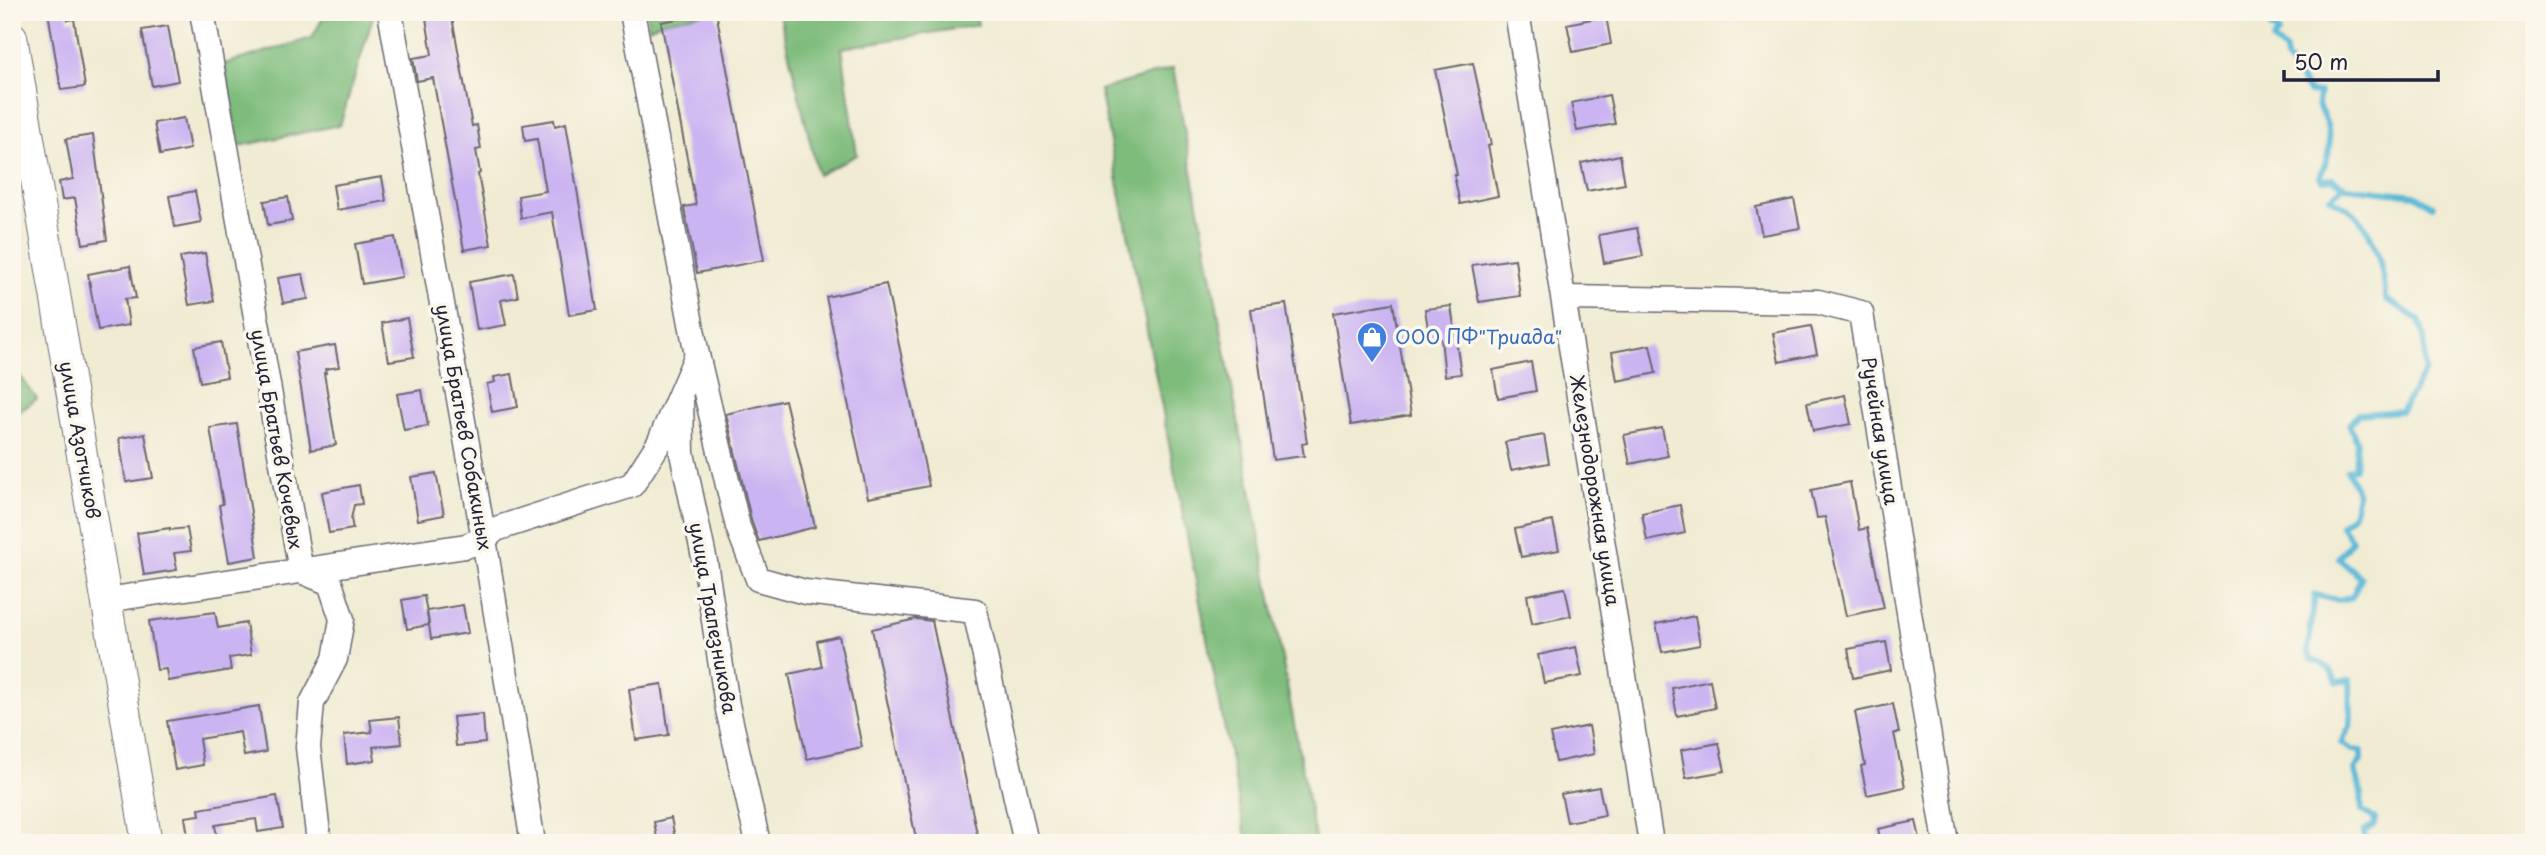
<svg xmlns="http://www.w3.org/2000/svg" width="2546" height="855" viewBox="0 0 2546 855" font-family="'Playpen Sans',sans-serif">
	<rect width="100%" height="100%" fill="#fbf7ec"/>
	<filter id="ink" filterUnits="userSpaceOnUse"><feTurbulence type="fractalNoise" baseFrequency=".0143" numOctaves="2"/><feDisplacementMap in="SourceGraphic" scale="14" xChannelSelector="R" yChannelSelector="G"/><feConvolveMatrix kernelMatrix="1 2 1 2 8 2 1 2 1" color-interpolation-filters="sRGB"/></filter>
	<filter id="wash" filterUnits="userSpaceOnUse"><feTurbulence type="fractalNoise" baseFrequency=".00686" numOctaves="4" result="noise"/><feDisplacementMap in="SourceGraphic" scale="28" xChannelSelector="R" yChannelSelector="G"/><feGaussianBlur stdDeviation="1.57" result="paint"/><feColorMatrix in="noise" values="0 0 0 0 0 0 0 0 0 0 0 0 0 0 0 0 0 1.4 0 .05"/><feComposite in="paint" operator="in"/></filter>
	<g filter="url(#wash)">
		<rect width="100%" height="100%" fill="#f0ebd2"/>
		<g fill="#7ebc7b" stroke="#506f5b" stroke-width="2">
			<polygon points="326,12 374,13 340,125 239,146 224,64 312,38"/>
			<polygon points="646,12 702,12 702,14 661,22 649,28"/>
			<polygon points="779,12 975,12 978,25 842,48 857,155 818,175"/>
			<polygon points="1173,68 1316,843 1247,843 1100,90"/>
			<polygon points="12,365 37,399 12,417"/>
		</g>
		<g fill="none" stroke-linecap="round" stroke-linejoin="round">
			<g stroke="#59b8d7" stroke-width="6">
				<path d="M2288 12 2276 19 2271 28 2279 32 2273 41 2286 51V58L2309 92 2320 93C2314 108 2324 113 2327 125 2328 131 2329 138 2329 143 2330 155 2324 166 2320 177L2322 180 2333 179 2345 187 2415 195 2433 206"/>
				<path d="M2344 186 2330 198C2338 203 2351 209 2357 216 2376 237 2384 272 2386 299L2419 320 2424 336 2425 371 2401 411 2358 414 2349 425 2357 441 2355 468 2347 470 2358 494 2353 515 2341 525 2352 540 2338 558 2361 578 2352 597 2338 600 2315 595 2308 651 2313 660C2326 664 2331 669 2337 682L2350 680 2351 725 2341 743 2352 750 2361 751V761L2355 769C2356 778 2360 784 2361 793 2362 799 2361 805 2362 811L2375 819 2374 825 2364 831 2365 843"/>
			</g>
		</g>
		<g id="blocks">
			<g fill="#cbb4f2">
				<polygon points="48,12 67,12 68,20 74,19 85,87 61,90"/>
				<polygon points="425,12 451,12 472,126 477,125 481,149 476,150 480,173 478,174 491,245 464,250 433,78 417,81 413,58 432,55"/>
				<polygon points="716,12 764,260 697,273 684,207 696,205 661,22"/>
				<polygon points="1606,16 1611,44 1573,52 1567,24"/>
				<polygon points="168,26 178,81 152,86 142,30"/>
				<polygon points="1473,63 1491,145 1488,146 1498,196 1460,204 1454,175 1457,175 1435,70"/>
				<polygon points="1609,95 1615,124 1577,131 1571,103"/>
				<polygon points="184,118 190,149 160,155 154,123"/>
				<polygon points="554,120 555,126 566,123 597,310 569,315 552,212 521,218 518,196 546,191 537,139 525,141 523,125"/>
				<polygon points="93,135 107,240 83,244 75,198 62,200 59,182 73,179 66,139"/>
				<polygon points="1620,155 1625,184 1587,191 1581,163"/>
				<polygon points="382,177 386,201 337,210 333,185"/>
				<polygon points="195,191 201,222 175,227 169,196"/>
				<polygon points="288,197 292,221 268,225 264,201"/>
				<polygon points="1794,199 1800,228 1762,235 1756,207"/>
				<polygon points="1637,228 1643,256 1604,263 1599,235"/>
				<polygon points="395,237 402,277 362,284 355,244"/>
				<polygon points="205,253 214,301 189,305 180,257"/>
				<polygon points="1515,259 1520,296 1479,302 1472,265"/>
				<polygon points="130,266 136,298 125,299 129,325 98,330 88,274"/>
				<polygon points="303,274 308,299 283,303 278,278"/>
				<polygon points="514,274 518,297 501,300 506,325 477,330 469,282"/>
				<polygon points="886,284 929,486 868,498 826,297"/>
				<polygon points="1393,303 1411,415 1351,425 1333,313"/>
				<polygon points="1286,304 1307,443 1302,444 1304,456 1273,460 1251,309"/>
				<polygon points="1451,306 1461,374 1445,376 1441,339 1430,341 1425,309"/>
				<polygon points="407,318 414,357 389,361 382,323"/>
				<polygon points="1811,326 1817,354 1779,362 1773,333"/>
				<polygon points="221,342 227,377 200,382 194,347"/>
				<polygon points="335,345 339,367 325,369 326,373 324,373 336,445 311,450 295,352"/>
				<polygon points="1650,345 1656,373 1617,381 1612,352"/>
				<polygon points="1531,362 1536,391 1498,398 1493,370"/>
				<polygon points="512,374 518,407 492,412 487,384 495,382 494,377"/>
				<polygon points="422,390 428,426 404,430 397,394"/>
				<polygon points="1845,395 1851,424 1813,431 1807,403"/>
				<polygon points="785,400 815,527 759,541 752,523 726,414"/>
				<polygon points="237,424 258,557 229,562 219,505 223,504 210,428"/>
				<polygon points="1662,428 1668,456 1630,464 1624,435"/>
				<polygon points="145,434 153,478 126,482 119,438"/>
				<polygon points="1544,435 1549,463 1511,470 1505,442"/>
				<polygon points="436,473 444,515 418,520 411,477"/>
				<polygon points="1850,482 1859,530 1867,528 1884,608 1846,616 1825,517 1817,518 1811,490"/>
				<polygon points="359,485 362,504 354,505 351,519 353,529 329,533 322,492"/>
				<polygon points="1680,505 1685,533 1647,541 1642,513"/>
				<polygon points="1553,521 1559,550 1521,557 1515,529"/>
				<polygon points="170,528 170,530 187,528 191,551 174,553 177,570 144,575 137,533"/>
				<polygon points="1565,588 1571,616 1532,624 1527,595"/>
				<polygon points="424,596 429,625 407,629 402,600"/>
				<polygon points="463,605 468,633 431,639 427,611"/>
				<polygon points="215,612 218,628 246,623 251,655 229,658 231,670 168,681 166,669 157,670 149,621"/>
				<polygon points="1695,616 1700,645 1662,652 1656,624"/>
				<polygon points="916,619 932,621 979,843 917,843 872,629"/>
				<polygon points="839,636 862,747 807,759 789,674 822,667 817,641"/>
				<polygon points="1886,642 1891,670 1853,678 1848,649"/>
				<polygon points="1576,647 1582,676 1544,683 1538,655"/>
				<polygon points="1710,680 1715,708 1677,716 1672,688"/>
				<polygon points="662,684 669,735 636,740 629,689"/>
				<polygon points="1893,704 1899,733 1894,733 1905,787 1867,795 1861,766 1865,765 1855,712"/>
				<polygon points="259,706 266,752 244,756 240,732 199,739 203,765 175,770 167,721"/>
				<polygon points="483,714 485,743 456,746 453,717"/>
				<polygon points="399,717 402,744 373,747 375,760 347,764 344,735 372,732 370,720"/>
				<polygon points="1589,726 1594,754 1556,762 1550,734"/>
				<polygon points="1719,743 1725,771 1686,778 1681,750"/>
				<polygon points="1599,787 1605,815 1567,822 1561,794"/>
				<polygon points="277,796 283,828 258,832 256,819 234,822 215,825 218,843 189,843 185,817 200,815 199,809"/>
				<polygon points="671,818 676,843 658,843 654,822"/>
				<polygon points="1916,821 1921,843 1881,843 1878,829"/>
			</g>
		</g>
	</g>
	<g filter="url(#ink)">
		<use href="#blocks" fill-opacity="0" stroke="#6a6870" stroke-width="2"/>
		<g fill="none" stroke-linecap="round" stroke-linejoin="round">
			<g stroke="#6a6870" stroke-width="27">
				<g id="minor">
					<polyline points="202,12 301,571 330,583 342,619 335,659 312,703 308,747 319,843"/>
					<polyline points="390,12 484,539 533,843"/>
					<polyline points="632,12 697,355 738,527 758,579 805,592 975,611 1026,843"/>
					<polyline points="1517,12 1651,843"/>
					<polyline points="1565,298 1818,302 1861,313 1946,843"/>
					<polyline points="681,400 682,453 705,562 727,705 758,843"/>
					<polyline points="106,600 466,546 484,539 496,529 632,485 659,443 697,355"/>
				</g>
			</g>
			<g stroke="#6a6870" stroke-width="32">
				<polyline id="tertiary" points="12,37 147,843"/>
			</g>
			<use href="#minor" stroke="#fff" stroke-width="24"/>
			<use href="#tertiary" stroke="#fff" stroke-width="30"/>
		</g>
	</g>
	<defs>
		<g id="shop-pin" transform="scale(1.575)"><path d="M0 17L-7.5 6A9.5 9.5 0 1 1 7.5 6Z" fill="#3f7fe0" stroke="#fbf7ec"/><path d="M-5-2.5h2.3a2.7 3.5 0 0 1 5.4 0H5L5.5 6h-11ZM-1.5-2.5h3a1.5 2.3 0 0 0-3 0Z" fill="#fff"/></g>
	</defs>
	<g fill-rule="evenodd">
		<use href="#shop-pin" x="1372" y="337"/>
	</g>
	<g text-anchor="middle" stroke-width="7" stroke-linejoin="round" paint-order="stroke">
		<g font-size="19" fill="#366cbe" stroke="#fbf7ec" text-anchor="start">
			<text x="1395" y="344">ООО ПФ"Триада"</text>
		</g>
		<g font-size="19" fill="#22223b" stroke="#fbf7ec">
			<text transform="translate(464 427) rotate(80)" y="7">улица Братьев Собакиных</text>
			<text transform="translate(1880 431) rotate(81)" y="7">Ручейная улица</text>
			<text transform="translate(277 439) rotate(80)" y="7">улица Братьев Кочевых</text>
			<text transform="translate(80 440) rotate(80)" y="7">улица Азотчиков</text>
			<text transform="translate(1595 490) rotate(81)" y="7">Железнодорожная улица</text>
			<text transform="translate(713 618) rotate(80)" y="7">улица Трапезникова</text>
		</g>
	</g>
	<rect width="2546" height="855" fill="none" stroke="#fbf7ec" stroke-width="42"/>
	<path d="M2284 70v10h154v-10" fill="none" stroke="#22223b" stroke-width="3.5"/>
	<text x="2294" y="70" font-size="21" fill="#22223b" stroke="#fbf7ec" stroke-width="5" paint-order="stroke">50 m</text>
</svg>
